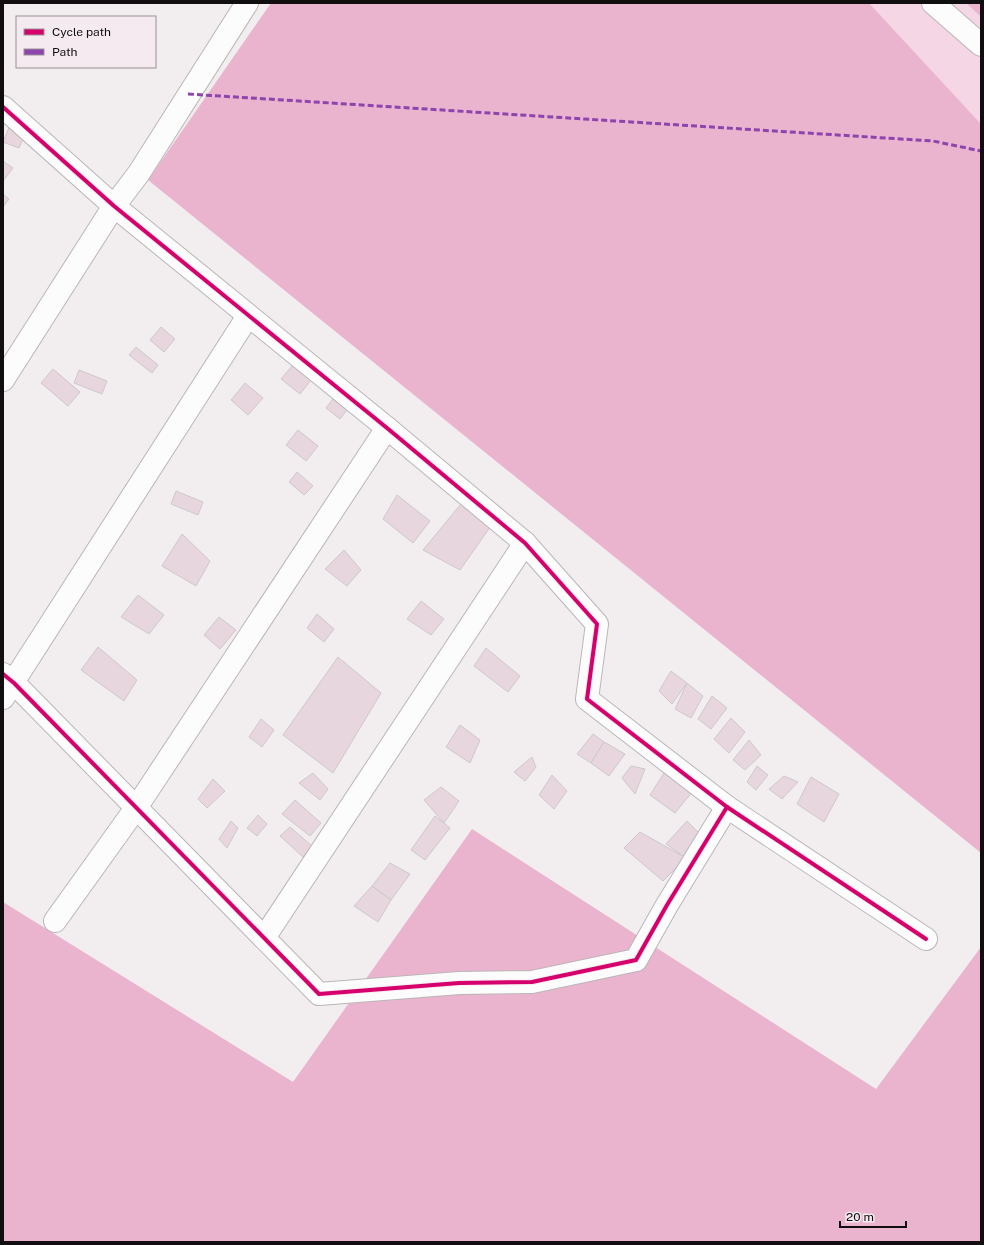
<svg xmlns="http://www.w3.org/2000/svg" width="984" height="1245" viewBox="0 0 984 1245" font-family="'Public Sans',sans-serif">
	<rect width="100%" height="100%" fill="#f2edef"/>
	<polygon fill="#f5d6e5" points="869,3 966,3 981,17 981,124"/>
	<g fill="#eab4cf">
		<polygon points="271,3 869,3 981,124 981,853 148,180"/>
		<polygon points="966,3 981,3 981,17"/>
		<polygon points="472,829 876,1089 981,947 981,1242 3,1242 3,902 293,1082"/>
	</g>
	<g fill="#e7d6de" stroke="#cdc9cb">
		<polygon points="10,125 26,132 19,148 3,142"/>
		<polygon points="3,161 13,168 3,181"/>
		<polygon points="3,194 9,199 3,207"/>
		<polygon points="161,327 175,339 164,352 150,340"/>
		<polygon points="136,347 158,365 152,373 129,355"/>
		<polygon points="293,365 311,380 300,394 281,379"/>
		<polygon points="53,369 80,392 68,406 41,383"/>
		<polygon points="79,370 107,381 102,394 74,383"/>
		<polygon points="245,383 263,398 248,415 231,400"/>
		<polygon points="333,399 347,410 340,419 326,408"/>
		<polygon points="298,430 318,446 306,461 286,445"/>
		<polygon points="297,472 313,486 304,495 289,482"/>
		<polygon points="176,491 203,502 198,515 171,504"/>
		<polygon points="397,495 430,521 413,543 383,519"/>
		<polygon points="465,499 493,523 460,570 423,550"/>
		<polygon points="182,534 210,561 196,586 162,566"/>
		<polygon points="344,550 361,570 347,586 325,569"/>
		<polygon points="138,595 164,615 149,634 121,617"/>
		<polygon points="421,601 444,619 431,635 407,619"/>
		<polygon points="317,614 334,629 324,642 307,628"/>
		<polygon points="219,617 236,630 220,649 204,635"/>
		<polygon points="98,647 137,680 124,701 81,670"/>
		<polygon points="486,648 520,676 508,692 474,666"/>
		<polygon points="338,657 381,693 333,773 283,735"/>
		<polygon points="671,671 687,683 672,704 659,691"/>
		<polygon points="687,683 703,696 691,718 675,709"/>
		<polygon points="712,696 727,708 711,729 698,719"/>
		<polygon points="731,718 745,732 729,753 714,739"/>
		<polygon points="261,719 274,730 262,747 249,737"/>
		<polygon points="460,725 480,740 470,763 446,747"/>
		<polygon points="593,734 604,742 591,763 577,754"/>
		<polygon points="749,740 761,755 745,770 733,760"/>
		<polygon points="604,742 625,754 609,776 591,763"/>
		<polygon points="532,757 536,767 525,781 514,772"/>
		<polygon points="631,766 645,769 635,794 622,778"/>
		<polygon points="757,766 768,775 756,790 747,782"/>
		<polygon points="313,773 328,789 320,800 299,783"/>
		<polygon points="664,773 693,791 675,813 650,795"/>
		<polygon points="552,775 567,791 554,809 539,795"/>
		<polygon points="784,776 798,782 782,799 769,789"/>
		<polygon points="811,777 839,794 824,822 797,804"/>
		<polygon points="213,779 225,791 207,808 198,799"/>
		<polygon points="441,787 459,801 444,823 424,800"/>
		<polygon points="295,800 321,823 310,836 282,814"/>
		<polygon points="258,815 267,824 257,836 247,828"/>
		<polygon points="435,816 450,828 425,860 411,850"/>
		<polygon points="231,821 238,828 227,848 219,839"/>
		<polygon points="687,821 702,836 686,858 666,844"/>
		<polygon points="290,827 312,846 303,857 280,836"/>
		<polygon points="640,832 686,858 663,881 624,848"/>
		<polygon points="390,863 410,874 391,900 372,886"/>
		<polygon points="372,886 391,900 378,922 354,906"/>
	</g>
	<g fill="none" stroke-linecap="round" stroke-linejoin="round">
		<g stroke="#bab6b7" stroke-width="24">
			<g id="minor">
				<polyline points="3,107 114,206 387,428 525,543 597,624 587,699 727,807 926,939"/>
				<polyline points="3,674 14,683 319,994 459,983 532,982 636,960 667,905 727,807"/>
				<polyline points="3,698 248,316"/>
				<polyline points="55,921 136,808 387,428"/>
				<polyline points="264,938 525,543"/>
			</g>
		</g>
		<g stroke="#bab6b7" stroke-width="24">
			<g id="tertiary">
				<polyline points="933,3 981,45"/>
				<polyline points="3,380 114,206 139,173 247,3"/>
			</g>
		</g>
		<use href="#minor" stroke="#fdfcfd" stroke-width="22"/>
		<use href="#tertiary" stroke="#fdfcfd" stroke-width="22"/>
		<polyline stroke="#8e44ad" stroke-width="3" stroke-dasharray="6 3" stroke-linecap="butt" points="188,94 933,141 981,151"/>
		<g stroke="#f5eaef" stroke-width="6">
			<g id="cycleway">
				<polyline points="3,107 114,206 387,428 525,543 597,624 587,699 727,807 926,939"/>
				<polyline points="3,674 14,683 319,994 459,983 532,982 636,960 667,905 727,807"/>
			</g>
		</g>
		<use href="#cycleway" stroke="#d6006c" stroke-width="4"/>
	</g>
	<rect width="984" height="1245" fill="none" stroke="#110e0f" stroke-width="8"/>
	<rect x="16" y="16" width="140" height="52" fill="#f5eaef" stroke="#9a9295"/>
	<rect x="24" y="29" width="20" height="6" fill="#d6006c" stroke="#9a9295"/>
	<text x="52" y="36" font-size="12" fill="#110e0f">Cycle path</text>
	<rect x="24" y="49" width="20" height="6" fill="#8e44ad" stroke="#9a9295"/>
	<text x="52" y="56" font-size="12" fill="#110e0f">Path</text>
	<path d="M840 1221v6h66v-6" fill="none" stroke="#110e0f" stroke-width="2"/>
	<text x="846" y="1221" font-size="12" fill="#110e0f" stroke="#f5eaef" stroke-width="3" paint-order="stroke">20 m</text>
</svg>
